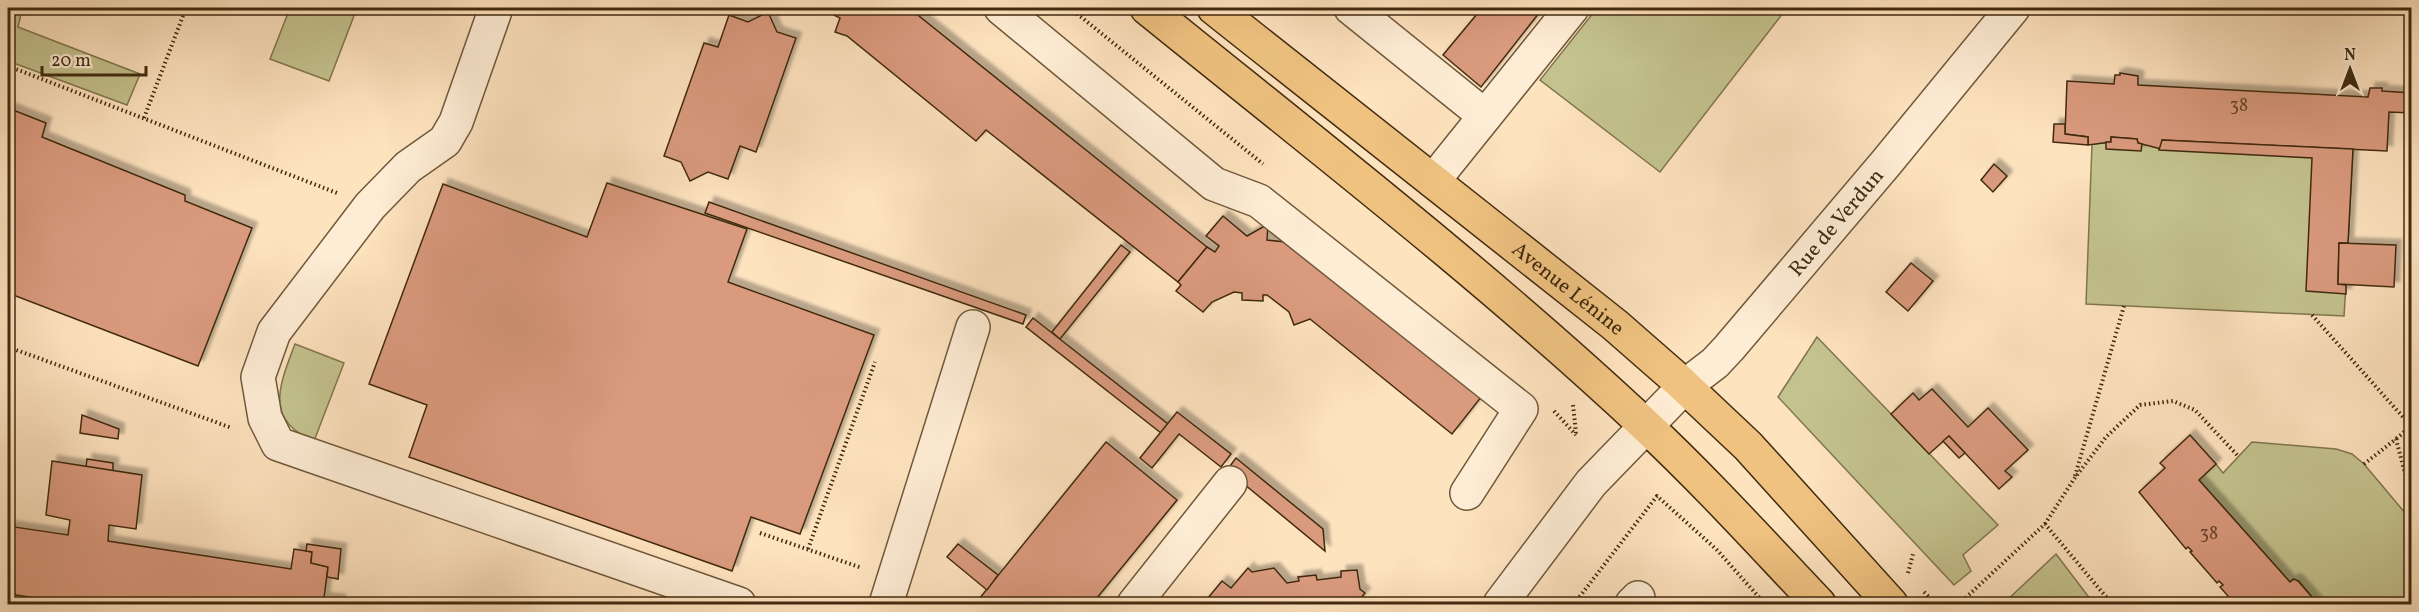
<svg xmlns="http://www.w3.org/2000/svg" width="2419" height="612" viewBox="0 0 2419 612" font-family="Vollkorn,serif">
	<defs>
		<filter id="shadow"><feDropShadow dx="5.5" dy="-5.5" stdDeviation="1.5" flood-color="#0004"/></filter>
	</defs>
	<rect width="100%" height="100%" fill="#fee3bf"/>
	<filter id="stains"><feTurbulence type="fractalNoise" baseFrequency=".00333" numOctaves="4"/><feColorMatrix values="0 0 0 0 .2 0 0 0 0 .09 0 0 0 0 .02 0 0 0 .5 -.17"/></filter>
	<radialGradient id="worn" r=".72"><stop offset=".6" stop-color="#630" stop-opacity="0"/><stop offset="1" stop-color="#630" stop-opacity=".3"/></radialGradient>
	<g fill="#c4c38f" stroke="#82764f" stroke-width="1.5">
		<polygon points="8,8 37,8 21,14 18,27 140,74 127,105 8,61"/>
		<polygon points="290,8 357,8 329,81 270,59"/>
		<polygon points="1597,8 1787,8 1660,172 1540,80"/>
		<polygon points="2111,142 2138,143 2161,148 2353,149 2348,243 2340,243 2338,284 2346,285 2344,316 2086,304 2092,144"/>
		<polygon points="1817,337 1998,525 1963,555 1971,571 1954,585 1778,397"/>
		<path d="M295 344 344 363 314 441C263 420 280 384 295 344Z"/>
		<polygon points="2252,442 2336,449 2352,454 2364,464 2411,520 2411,604 2318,604 2299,581 2293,579 2290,582 2199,480 2216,464 2223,473"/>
		<polygon points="2056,554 2094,604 2003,604"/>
	</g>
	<g fill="#da9a7e" stroke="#412a0f" stroke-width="1.5" filter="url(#shadow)">
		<polygon points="820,8 909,8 1207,247 1178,282 986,130 976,141 847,36 835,32 840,18"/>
		<polygon points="1482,8 1543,8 1481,87 1443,55"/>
		<polygon points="768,12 777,32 796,38 756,152 740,146 728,179 708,172 690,181 681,162 664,156 704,43 718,47 729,15 748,22"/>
		<polygon points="2120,73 2138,76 2138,85 2368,97 2370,88 2382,88 2382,91 2412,93 2412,113 2389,112 2387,151 2162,140 2161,149 2138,143 2137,139 2111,137 2111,142 2088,145 2088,137 2065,134 2067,81 2114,84 2115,75 2120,75"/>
		<polygon points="8,108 46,123 42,137 185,195 185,201 252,228 198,366 8,293"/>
		<polygon points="2054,124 2065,124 2065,134 2088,137 2088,145 2053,142"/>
		<polygon points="2111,137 2137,139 2138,143 2142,144 2141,151 2106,149 2106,142 2111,142"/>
		<polygon points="2162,140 2353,149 2348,243 2339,243 2338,284 2346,285 2346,294 2306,291 2312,158 2159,150"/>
		<polygon points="1994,164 2007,176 1993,192 1981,180"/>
		<polygon points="607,183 747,229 728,282 874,335 800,534 751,517 732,571 409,457 427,405 369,384 443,184 587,237"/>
		<polygon points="709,202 1026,315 1023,324 705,213"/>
		<polygon points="1223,216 1247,236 1268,224 1267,240 1286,242 1482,396 1452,434 1310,319 1294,325 1289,312 1267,295 1263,295 1263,301 1242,300 1242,293 1234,292 1212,302 1203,312 1176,291 1181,285 1178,282 1207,247 1215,252 1219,246 1206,236"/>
		<polygon points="2339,243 2396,245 2394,287 2338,284"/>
		<polygon points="1121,245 1130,252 1060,339 1052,332"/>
		<polygon points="1911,263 1933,281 1908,311 1886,292"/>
		<polygon points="1033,318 1168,424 1161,433 1026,327"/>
		<polygon points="1932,389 1968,427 1988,408 2028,450 2005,471 2012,477 1999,489 1949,436 1929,454 1891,414 1913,393 1919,400"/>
		<polygon points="1177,412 1231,454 1221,467 1179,434 1152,468 1140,458"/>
		<polygon points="82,415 119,429 118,439 80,433"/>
		<polygon points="2190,435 2216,464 2199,480 2290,582 2294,579 2298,581 2318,604 2235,604 2220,587 2223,585 2219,581 2217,583 2190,552 2192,551 2188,547 2186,549 2139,492 2165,468 2160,463"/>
		<polygon points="1949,436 1965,453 1959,458 1943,441"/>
		<polygon points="1106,442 1177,500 1092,604 975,604"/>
		<polygon points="1236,458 1323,529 1325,551 1227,470"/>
		<polygon points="87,459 113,463 113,471 86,467"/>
		<polygon points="52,461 142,475 136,529 109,525 108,541 291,569 294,549 312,552 311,563 328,567 324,598 340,600 340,604 81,604 8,594 8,526 68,535 70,520 46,515"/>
		<polygon points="307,544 341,549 338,579 327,577 328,567 311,563 312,552 306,551"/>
		<polygon points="958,544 998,575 987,590 947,557"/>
		<polygon points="1248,568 1252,572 1274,568 1287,583 1299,581 1298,577 1316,575 1317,580 1341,577 1341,571 1357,570 1360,589 1365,593 1356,604 1203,604 1222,581 1231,588"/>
	</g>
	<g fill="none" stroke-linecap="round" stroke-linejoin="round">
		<g stroke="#70583b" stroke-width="36">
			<g id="minor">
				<polyline points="496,8 456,122 445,141 408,167 370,206 274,332 258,377 265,418 278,444 739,604"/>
				<polyline points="1001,8 1214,184 1259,201 1521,409 1467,493"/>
				<polyline points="1351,8 1485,116"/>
				<polyline points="1433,181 1572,8"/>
				<polyline points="886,604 973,327"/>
				<polyline points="1134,604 1230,483"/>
				<path id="s1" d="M1500 604 1591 483 1685 386 1715 363 1729 348 1886 163 2013 8"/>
				<polyline points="1632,604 1638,598"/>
			</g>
		</g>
		<g stroke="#412a0f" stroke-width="36">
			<g id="major">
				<path d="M1147 8C1315 144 1487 277 1645 425 1706 482 1762 544 1819 604"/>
				<path id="s2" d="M1214 8 1615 325 1679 381 1748 446 1891 604"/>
			</g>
		</g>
		<g stroke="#412a0f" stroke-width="4" stroke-dasharray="1.5 3" stroke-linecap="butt">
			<polyline points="1070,8 1263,164"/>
			<polyline points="8,66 337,193"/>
			<polyline points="144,118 186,8"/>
			<polyline points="2312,315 2411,426 2396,439"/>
			<polyline points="8,347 232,428"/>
			<polyline points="1573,405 1576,433"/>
			<polyline points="1554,411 1576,435"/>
			<polyline points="2364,464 2396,439 2412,500"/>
			<polyline points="2075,476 2124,306"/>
			<polyline points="2045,524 2074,479 2106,437 2140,405 2173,401 2195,410 2239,457"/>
			<polyline points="760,533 862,568"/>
			<polyline points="808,549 875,362"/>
			<polyline points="1908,573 1913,554"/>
			<polyline points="1924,592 1936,604"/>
			<polyline points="1574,604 1657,496 1717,550 1765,604"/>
			<polyline points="1959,604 2045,524 2112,604"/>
		</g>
		<use href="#minor" stroke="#feedd5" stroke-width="33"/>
		<use href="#major" stroke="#efc280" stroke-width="33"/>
	</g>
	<g text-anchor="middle" stroke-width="4.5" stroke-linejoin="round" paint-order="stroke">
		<g font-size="18" fill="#67462b">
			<text x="2239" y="111">38</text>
			<text x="2209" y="539">38</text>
		</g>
		<g font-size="21" fill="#412a0f" stroke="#feedd5">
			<text dy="7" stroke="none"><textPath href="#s1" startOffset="510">Rue de Verdun</textPath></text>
			<text dy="7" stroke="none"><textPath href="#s2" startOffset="452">Avenue Lénine</textPath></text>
		</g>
	</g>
	<rect width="2419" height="612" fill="none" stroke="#fee3bf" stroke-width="30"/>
	<rect x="9" y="9" width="2401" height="594" fill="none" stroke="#412a0f" stroke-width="3"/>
	<rect x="15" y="15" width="2389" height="582" fill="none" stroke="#412a0f" stroke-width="1.5"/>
	<g transform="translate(2350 69)" stroke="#feedd5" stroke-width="4.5" paint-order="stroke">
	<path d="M0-4.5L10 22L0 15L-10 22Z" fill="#412a0f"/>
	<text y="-9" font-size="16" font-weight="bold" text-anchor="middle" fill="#412a0f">N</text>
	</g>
	<path d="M42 66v9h104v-9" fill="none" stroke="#412a0f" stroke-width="3"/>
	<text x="51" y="66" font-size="18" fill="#412a0f" stroke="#feedd5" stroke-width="4.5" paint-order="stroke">20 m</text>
	<rect width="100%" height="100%" filter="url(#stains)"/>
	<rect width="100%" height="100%" fill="url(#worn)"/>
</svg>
